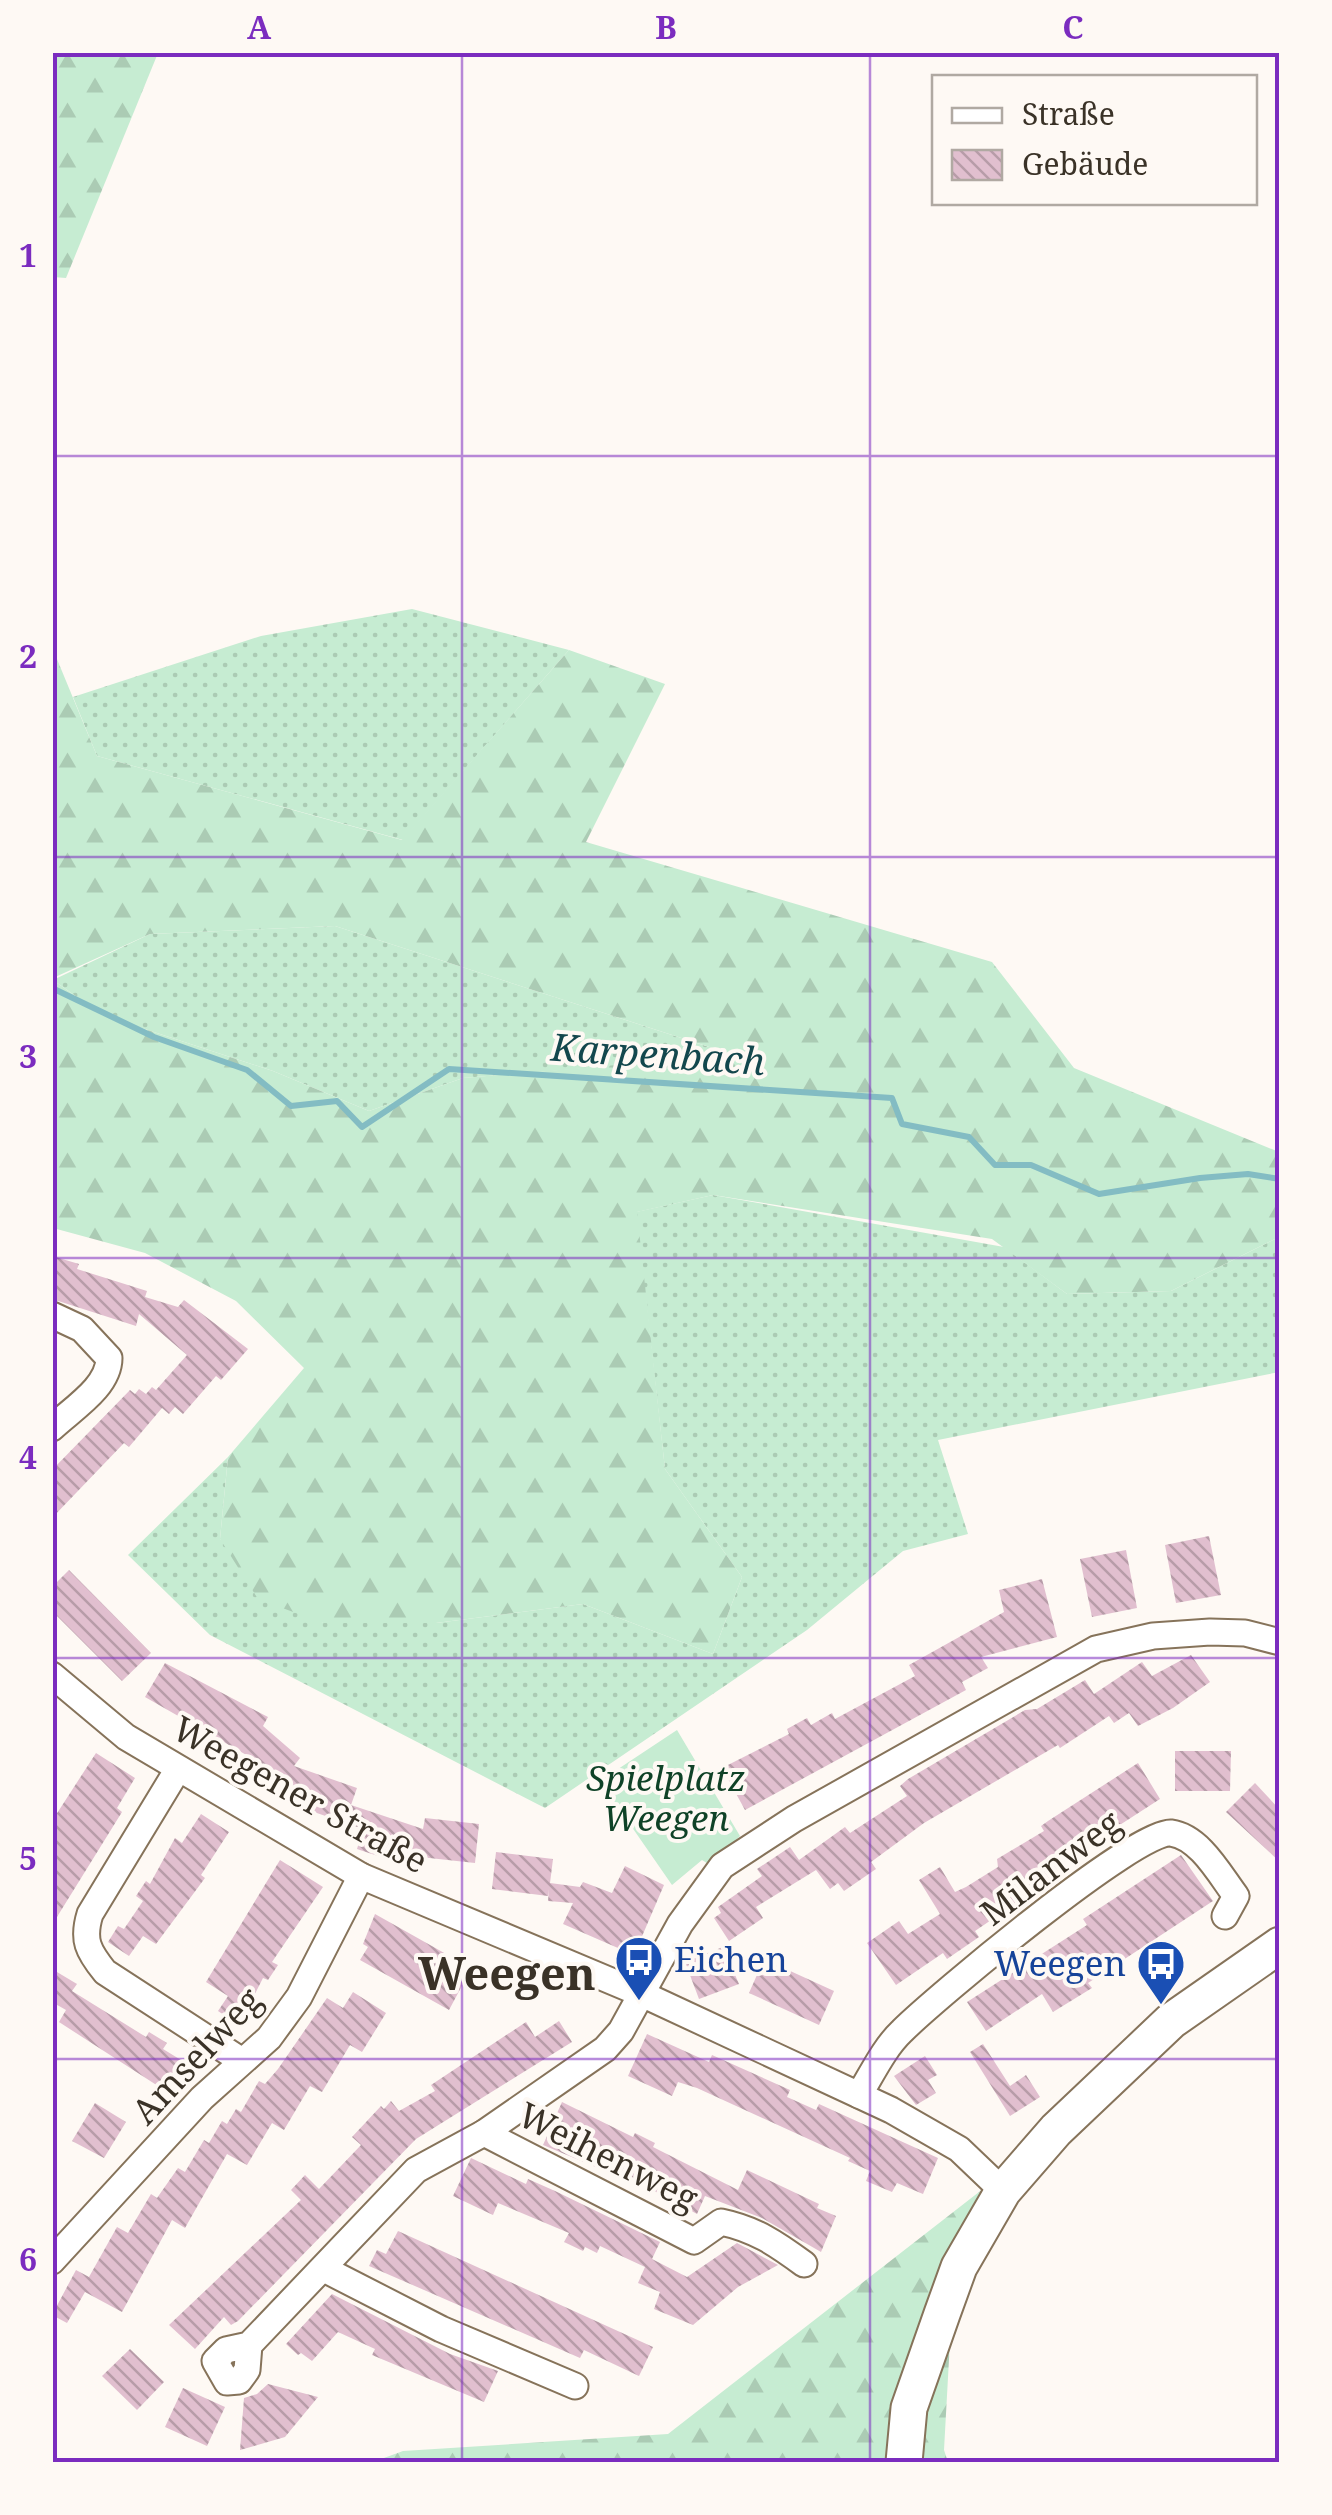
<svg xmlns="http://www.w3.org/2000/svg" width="1332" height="2515" viewBox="0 0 1332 2515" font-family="'Noto Serif',serif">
	<defs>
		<pattern id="grass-dots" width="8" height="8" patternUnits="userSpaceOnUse" patternTransform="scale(2.5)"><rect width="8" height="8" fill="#c6ecd2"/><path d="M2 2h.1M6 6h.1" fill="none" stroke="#abcbb4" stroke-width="1.8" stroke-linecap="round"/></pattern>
		<pattern id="forest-firs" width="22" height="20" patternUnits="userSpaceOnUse" patternTransform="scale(2.5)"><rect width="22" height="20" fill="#c6ecd2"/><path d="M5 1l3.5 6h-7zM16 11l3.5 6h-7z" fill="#abcbb4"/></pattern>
		<pattern id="building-back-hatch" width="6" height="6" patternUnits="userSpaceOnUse" patternTransform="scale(2.5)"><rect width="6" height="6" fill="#e1bfcf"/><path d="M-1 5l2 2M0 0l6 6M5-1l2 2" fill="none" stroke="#b79ca8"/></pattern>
	</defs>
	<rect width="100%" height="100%" fill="#fef9f4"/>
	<g fill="url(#grass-dots)">
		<polygon points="412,609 569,650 403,840 97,756 73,697 261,636"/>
		<polygon points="335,926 737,1056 463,1078 369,1111 273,1071 102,1015 53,980 150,934"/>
		<polygon points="713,1195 1004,1247 1067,1294 1171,1291 1279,1237 1279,1372 938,1440 968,1534 903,1551 807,1630 545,1808 210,1635 128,1555 228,1457 220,1539 323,1623 436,1623 583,1604 713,1654 742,1577 665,1469 636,1212"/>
	</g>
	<g fill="url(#forest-firs)">
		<polygon points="52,53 158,53 66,278 53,277"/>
		<polygon points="52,647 97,756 402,840 569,650 665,684 586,842 992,962 1074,1068 1279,1152 1279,1237 1171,1291 1067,1294 992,1239 713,1195 637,1212 665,1469 742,1577 713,1654 583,1604 436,1623 323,1623 258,1599 220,1539 228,1457 304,1368 236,1301 145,1253 53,1228 53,980 102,1015 273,1071 369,1111 463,1078 734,1055 335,926 150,934 53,978"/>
		<polygon points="997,2178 951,2323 944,2450 948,2462 373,2462 403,2451 668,2434"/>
	</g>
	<polygon fill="#c6ecd2" points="677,1730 740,1836 710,1865 702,1860 672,1885 600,1781"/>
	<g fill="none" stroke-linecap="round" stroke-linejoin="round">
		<polyline stroke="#83bcc3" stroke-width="6" points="52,988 154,1037 247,1070 291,1106 337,1101 362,1127 449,1069 892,1098 902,1124 969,1137 995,1165 1031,1165 1099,1194 1200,1178 1248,1174 1280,1179"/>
	</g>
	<g fill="url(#building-back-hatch)">
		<polygon points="52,1256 79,1264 77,1269 147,1291 145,1297 178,1307 184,1300 248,1349 221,1380 216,1376 183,1414 175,1407 169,1414 162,1408 129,1447 124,1443 52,1518 52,1470 130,1390 135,1394 139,1389 146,1394 152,1387 156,1390 187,1355 139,1314 136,1326 52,1299"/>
		<polygon points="1209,1536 1221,1595 1176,1603 1165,1545"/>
		<polygon points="1126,1550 1137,1608 1092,1617 1080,1559"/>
		<polygon points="69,1570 151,1653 122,1681 52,1611 52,1587"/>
		<polygon points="1042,1579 1057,1637 981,1657 988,1668 962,1682 966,1690 745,1810 722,1768 789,1734 787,1729 807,1718 811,1725 832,1713 835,1719 915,1676 909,1665 1004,1612 999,1590"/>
		<polygon points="1191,1655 1210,1682 1173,1708 1138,1726 1129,1713 1114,1723 1109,1716 1060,1748 1058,1745 924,1823 871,1862 876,1869 844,1891 838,1883 830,1889 816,1870 756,1907 763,1918 729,1941 714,1918 721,1913 718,1907 762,1876 757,1869 790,1847 799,1860 845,1827 850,1833 907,1796 900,1786 908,1779 1025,1710 1037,1709 1085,1680 1094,1694 1142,1662 1152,1676"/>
		<polygon points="165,1663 268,1717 263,1726 300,1758 294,1766 357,1788 351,1805 423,1829 425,1818 479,1824 475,1863 402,1855 399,1863 357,1849 363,1829 288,1803 254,1773 262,1764 145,1697"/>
		<polygon points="1175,1751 1231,1751 1230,1791 1175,1791"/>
		<polygon points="96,1753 135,1778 117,1808 122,1812 52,1925 52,1821"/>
		<polygon points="1138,1763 1160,1799 1064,1861 1068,1868 975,1931 979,1937 947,1959 943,1953 896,1985 867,1943 899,1921 908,1934 940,1914 919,1880 940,1867 955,1892 966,1887 998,1867 997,1859 1044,1831 1041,1826 1048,1821"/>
		<polygon points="1255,1783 1280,1810 1280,1862 1226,1812"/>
		<polygon points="201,1814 229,1832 201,1875 205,1878 156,1944 143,1936 129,1956 108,1942 118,1926 124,1929 143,1901 136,1896 146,1881 150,1884 175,1838 182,1843"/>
		<polygon points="496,1852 553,1859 550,1883 580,1887 583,1882 612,1893 625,1866 664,1885 634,1955 563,1924 573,1903 548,1901 549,1889 548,1896 492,1889"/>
		<polygon points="1181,1855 1213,1901 1088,1983 1092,1988 1053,2012 1042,1994 986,2031 967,2002 1087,1925 1083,1919"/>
		<polygon points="280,1860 323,1887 272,1962 278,1965 268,1980 263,1978 239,2025 218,2011 228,1996 206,1982"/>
		<polygon points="375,1914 446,1954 438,1969 464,1982 449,2010 360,1960 368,1947 363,1944"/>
		<polygon points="723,1947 739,1984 699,1999 685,1962"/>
		<polygon points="764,1959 834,1991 819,2025 749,1993"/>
		<polygon points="52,1969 77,1984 72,1991 146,2037 149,2032 167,2043 163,2049 194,2068 175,2097 59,2022 66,2010 52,2002"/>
		<polygon points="353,1992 386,2013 362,2052 350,2045 322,2092 310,2086 284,2130 272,2123 247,2165 227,2154 185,2228 172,2220 122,2312 85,2292 67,2323 52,2315 76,2270 89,2277 117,2227 128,2233 151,2194 157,2198 178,2168 185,2172 204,2140 209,2143 222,2121 227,2124 236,2109 241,2112 259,2081 265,2084 278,2069 327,1998 343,2008"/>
		<polygon points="559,2021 572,2042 416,2139 238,2321 231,2325 224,2317 195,2349 169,2325 301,2200 291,2190 305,2175 319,2189 361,2145 352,2137 381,2106 384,2109 391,2101 399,2111 435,2091 431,2085 526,2022 535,2037"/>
		<polygon points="647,2034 709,2062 712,2055 790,2090 787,2097 816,2110 819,2104 938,2158 923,2194 897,2183 892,2192 866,2181 870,2171 848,2161 850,2158 697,2088 678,2082 672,2096 628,2076"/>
		<polygon points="983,2044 1010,2086 1026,2075 1040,2097 1010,2116 970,2052"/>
		<polygon points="925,2056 937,2075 928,2080 936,2093 916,2105 894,2076"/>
		<polygon points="562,2102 633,2137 635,2133 655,2143 653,2147 738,2190 747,2170 819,2204 817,2208 836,2216 821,2252 762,2218 705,2196 697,2214 623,2174 622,2178 543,2145"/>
		<polygon points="95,2103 126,2122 104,2158 72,2141"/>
		<polygon points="471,2158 526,2184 528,2179 555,2191 660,2242 652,2259 687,2277 737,2243 778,2265 738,2287 693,2325 654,2309 660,2292 638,2283 645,2267 600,2246 597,2253 585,2247 583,2251 564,2242 569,2233 498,2203 493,2215 453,2196"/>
		<polygon points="398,2231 653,2347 639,2376 584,2350 580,2358 369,2266 377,2250 386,2254"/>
		<polygon points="332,2294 450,2354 498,2371 484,2402 372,2355 375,2349 338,2332 312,2361 301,2353 298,2355 286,2344"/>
		<polygon points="130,2349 164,2382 137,2410 102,2376"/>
		<polygon points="268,2384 318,2397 285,2437 240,2450 244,2398 257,2394"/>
		<polygon points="183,2388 225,2407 207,2446 165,2427"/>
	</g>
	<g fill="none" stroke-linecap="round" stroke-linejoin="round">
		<g stroke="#86735a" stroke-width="29">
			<g id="street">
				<path d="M52 1315 82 1329 109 1358C109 1387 72 1409 52 1428"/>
				<polyline points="52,1675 126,1737 361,1876 642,1994 891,2110 959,2149 1003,2191"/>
				<path d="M178 1769 90 1914C82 1940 88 1951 105 1972L242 2061"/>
				<path d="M859 2095C872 2074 884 2048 902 2031 934 1999 1137 1829 1171 1833 1200 1837 1220 1875 1236 1896L1225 1916"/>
				<path d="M484 2133 694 2241 721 2222C755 2229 777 2244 804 2264"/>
				<polyline points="52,2261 202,2098 269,2038 299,1997 361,1876"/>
				<polyline points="324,2269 441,2329 575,2386"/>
				<polyline points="249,2345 247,2370 239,2381 227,2382 215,2361 226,2350 249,2345 416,2170 484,2133 605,2049 621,2031 680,1924 722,1866 794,1819 1096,1649 1153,1636 1210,1632 1245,1633 1280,1642"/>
			</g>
		</g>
		<g stroke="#86735a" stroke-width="39">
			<polyline id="secondary" points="904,2462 909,2408 942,2314 959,2267 1003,2191 1056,2130 1171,2021 1280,1945"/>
		</g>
		<use href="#street" stroke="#fff" stroke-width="25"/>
		<use href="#secondary" stroke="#fff" stroke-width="35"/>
	</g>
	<path fill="none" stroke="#7b2cbf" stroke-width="2.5" stroke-opacity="0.55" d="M462 52V2462M870 52V2462M52 456H1280M52 857H1280M52 1258H1280M52 1658H1280M52 2059H1280"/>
	<defs>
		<g id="bus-pin" transform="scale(2.5)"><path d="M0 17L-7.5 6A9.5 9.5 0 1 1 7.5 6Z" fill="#1a4fb4" stroke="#fef9f4"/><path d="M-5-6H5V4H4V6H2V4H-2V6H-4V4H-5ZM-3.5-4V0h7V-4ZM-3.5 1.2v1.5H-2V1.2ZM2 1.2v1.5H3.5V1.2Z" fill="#fff"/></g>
	</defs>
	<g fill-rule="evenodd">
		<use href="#bus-pin" x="639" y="1960"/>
		<use href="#bus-pin" x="1161" y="1964"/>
	</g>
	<g text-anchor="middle" stroke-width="8" stroke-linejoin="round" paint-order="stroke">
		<g font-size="35" font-style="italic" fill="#0f4227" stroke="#fef9f4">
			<text x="666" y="1791">Spielplatz<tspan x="666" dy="40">Weegen</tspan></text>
		</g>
		<g font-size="35" fill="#3a3227" stroke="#fef9f4">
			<text transform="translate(300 1795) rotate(29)" y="12">Weegener Straße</text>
			<text transform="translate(1051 1868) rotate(-37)" y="12">Milanweg</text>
			<text transform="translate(197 2056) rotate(-47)" y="12">Amselweg</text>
			<text transform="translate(608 2157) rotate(27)" y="12">Weihenweg</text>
		</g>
		<g font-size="35" fill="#164399" stroke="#fef9f4" text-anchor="start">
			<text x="674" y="1972">Eichen</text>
			<text x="1126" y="1976" text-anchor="end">Weegen</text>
		</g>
		<g font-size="38" font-style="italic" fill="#13474d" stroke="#fef9f4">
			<text transform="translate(658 1055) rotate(4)" y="13">Karpenbach</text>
		</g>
		<g font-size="45" font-weight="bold" fill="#3a3227" stroke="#fef9f4">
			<text x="507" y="1990">Weegen</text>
		</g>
	</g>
	<rect width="1332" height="2515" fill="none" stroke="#fef9f4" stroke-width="110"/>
	<rect x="932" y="75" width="325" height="130" fill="#fef9f4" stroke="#b0a9a2" stroke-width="2.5"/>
	<rect x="952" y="108" width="50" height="15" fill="#ffffff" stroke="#b0a9a2" stroke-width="2.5"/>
	<text x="1022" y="125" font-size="30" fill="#3a3227">Straße</text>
	<rect x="952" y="150" width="50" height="30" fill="url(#building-back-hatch)" stroke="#b0a9a2" stroke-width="2.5"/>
	<text x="1022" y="175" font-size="30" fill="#3a3227">Gebäude</text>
	<rect x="55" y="55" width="1222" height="2405" fill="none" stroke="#7b2cbf" stroke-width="4"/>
	<g font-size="32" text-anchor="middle" font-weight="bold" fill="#7b2cbf">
		<text x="259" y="39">A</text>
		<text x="666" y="39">B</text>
		<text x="1073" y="39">C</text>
		<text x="28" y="267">1</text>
		<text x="28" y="668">2</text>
		<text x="28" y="1068">3</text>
		<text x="28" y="1469">4</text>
		<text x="28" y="1870">5</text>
		<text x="28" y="2271">6</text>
	</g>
</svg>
